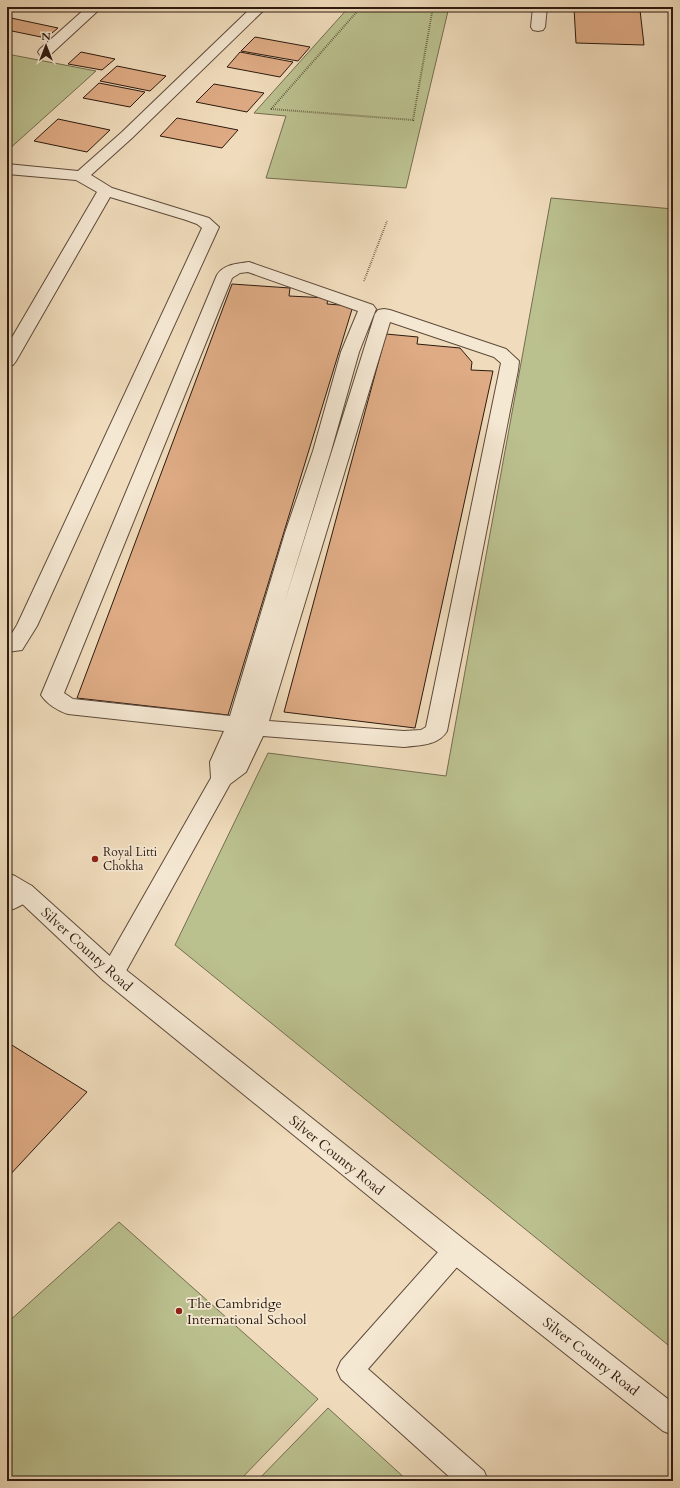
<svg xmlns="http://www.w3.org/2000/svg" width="680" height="1488" viewBox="0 0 680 1488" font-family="Cardo,serif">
	<rect width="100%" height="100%" fill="#f0dcbc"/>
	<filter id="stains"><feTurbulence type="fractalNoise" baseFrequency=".005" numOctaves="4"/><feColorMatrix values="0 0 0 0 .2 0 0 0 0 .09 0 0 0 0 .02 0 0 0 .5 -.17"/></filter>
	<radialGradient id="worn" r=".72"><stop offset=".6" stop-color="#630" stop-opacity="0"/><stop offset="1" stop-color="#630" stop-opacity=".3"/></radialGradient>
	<g fill="#bbc08f" stroke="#746d4f">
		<polygon points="349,7 449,7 406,188 266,178 286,116 254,113"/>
		<polygon points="7,54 96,71 7,151"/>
		<polygon points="551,198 673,209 673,1349 175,945 268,753 446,776"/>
		<polygon points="119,1222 318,1399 239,1481 7,1481 7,1323"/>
		<polygon points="328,1408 408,1481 257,1481"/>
	</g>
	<g fill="#deab84" stroke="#2d1a0f">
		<polygon points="574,8 640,10 644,45 576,43"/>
		<polygon points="11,18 58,28 46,38 7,30 7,21"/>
		<polygon points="255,37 310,47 298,61 241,51"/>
		<polygon points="81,52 115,59 102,70 68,64"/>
		<polygon points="240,52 293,62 280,77 227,67"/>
		<polygon points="117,66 166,76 150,91 100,81"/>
		<polygon points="99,83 145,92 130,107 83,98"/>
		<polygon points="214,84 264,93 247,112 196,102"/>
		<polygon points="177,118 238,130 222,148 160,136"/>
		<polygon points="58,119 110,130 87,152 34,141"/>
		<polygon points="232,284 290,288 289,296 328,298 327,304 353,306 228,715 77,698"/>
		<polygon points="386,334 418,337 417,344 460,348 472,362 471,370 493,371 415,728 284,712"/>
		<polygon points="7,1042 87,1092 7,1178"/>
	</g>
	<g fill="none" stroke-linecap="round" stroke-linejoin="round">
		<g stroke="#5e4a3a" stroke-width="2">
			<g id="service">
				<path d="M24 884 32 886 35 892C29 902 18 908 7 911V892L16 886Z"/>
				<polygon points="456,1239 465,1242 469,1250 465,1258 368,1369 484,1471 488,1481 454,1481 341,1379 337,1370 341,1361 447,1242"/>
			</g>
		</g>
		<g stroke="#5e4a3a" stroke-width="2">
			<g id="minor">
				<polygon points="87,7 102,7 50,55 45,56 40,55 38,52 40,49"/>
				<polygon points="252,7 267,7 132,138 91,175 112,188 209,218 219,227 37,626 22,650 7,652 7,638 9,638 17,625 202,228 197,224 186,220 110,197 16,361 13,365 7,366 7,346 97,192 76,180 7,174 7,164 78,171 122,132"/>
				<polygon points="533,7 547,7 545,27 543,30 538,31 533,30 531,27"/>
				<path d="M249 262 373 305 376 309 359 352 331 451 284 604 375 314 378 310 384 309 390 310 506 349 519 361 518 370 447 731C438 746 419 745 404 747L263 736 246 772 230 784 121 980 112 983 103 980 100 973 211 778 210 762 224 731 68 714C58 711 47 704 41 695L217 275C224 264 237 264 249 262ZM248 272 358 311 341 352 313 451 285 533 230 716 73 699 64 693 232 278 240 273ZM390 322 494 357 501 363 426 727 421 730 404 731 269 721Z"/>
			</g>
		</g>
		<g stroke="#5e4a3a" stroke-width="2">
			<polygon id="tertiary" points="7,873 15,876 32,886 121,966 466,1241 673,1403 673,1435 663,1431 446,1259 103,980 16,898 7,893"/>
		</g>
		<g stroke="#2d1a0f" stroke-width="2" stroke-dasharray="0.5 1.5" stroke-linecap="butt">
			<polyline points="271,109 413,120 433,7"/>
			<polyline points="271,109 361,7"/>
			<polyline points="364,281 387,221"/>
		</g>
		<use href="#service" fill="#f5e8d3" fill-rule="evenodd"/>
		<use href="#minor" fill="#f5e8d3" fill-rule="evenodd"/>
		<use href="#tertiary" fill="#f5e8d3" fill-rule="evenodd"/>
	</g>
	<g fill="#8f2418" stroke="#f5e8d3" stroke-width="1.5">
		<circle cx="95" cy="859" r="4"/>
		<circle cx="179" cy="1311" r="4"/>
	</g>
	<g text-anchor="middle" stroke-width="3.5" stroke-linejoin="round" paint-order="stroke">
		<g font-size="12" fill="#2d1a0f" stroke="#f5e8d3" text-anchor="start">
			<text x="103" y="856">Royal Litti<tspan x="103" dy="14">Chokha</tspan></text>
		</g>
		<g font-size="14" fill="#2d1a0f" stroke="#f5e8d3">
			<text transform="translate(87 949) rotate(42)" y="5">Silver County Road</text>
			<text transform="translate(337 1155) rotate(39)" y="5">Silver County Road</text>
			<text transform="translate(591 1356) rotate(38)" y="5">Silver County Road</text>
		</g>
		<g font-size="14" fill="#2d1a0f" stroke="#f5e8d3" text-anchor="start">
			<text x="187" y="1308">The Cambridge<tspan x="187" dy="16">International School</tspan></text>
		</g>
	</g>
	<rect width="680" height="1488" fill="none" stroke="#f0dcbc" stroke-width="24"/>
	<rect x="8" y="8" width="664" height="1472" fill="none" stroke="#2d1a0f" stroke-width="2"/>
	<rect x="12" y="12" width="656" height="1464" fill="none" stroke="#2d1a0f"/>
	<g transform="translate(46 46)" stroke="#f5e8d3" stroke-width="3" paint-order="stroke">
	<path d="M0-3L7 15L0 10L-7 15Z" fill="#2d1a0f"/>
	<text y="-6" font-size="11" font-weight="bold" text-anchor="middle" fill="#2d1a0f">N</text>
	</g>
	<rect width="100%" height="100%" filter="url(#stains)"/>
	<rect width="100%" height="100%" fill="url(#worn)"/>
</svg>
